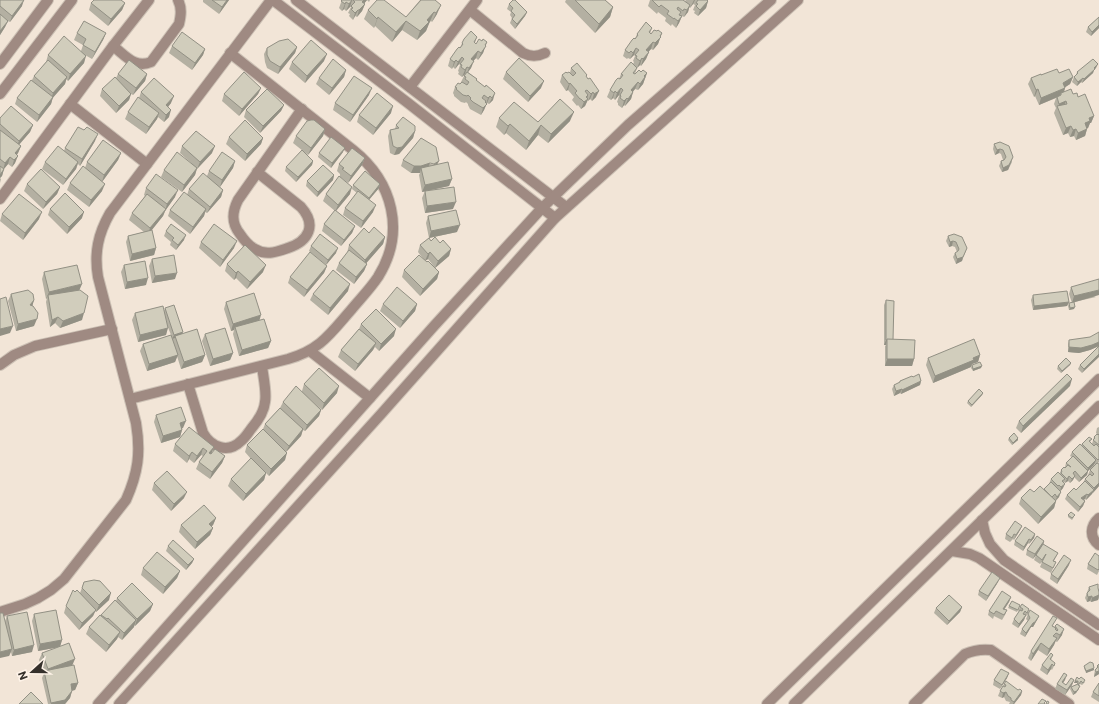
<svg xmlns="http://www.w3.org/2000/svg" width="1099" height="704" viewBox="0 0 1099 704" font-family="Commissioner,sans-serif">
	<rect width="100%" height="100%" fill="#f2e5d7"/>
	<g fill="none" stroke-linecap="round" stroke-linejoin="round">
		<g stroke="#ccc1b5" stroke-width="12">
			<g id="minor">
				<polyline points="273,0 408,103 555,218"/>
				<polyline points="296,0 566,207"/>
				<path d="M470 10 523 53C531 57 537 57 545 53"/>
				<path d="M113 46C125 55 135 69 151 62L179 24C181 15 182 8 178 0"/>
				<polyline points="0,64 48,0"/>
				<polyline points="410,87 477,0"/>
				<polyline points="0,94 72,0"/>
				<polyline points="70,104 147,164"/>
				<path d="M257 172 301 207C317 225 309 241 288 248 276 252 266 256 255 249 249 246 244 240 240 234 231 223 232 212 238 200L302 109"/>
				<polyline points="0,199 113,46 149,0"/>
				<polyline points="310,351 370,398"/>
				<polyline points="0,365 14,355 35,346 112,329"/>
				<path d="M188 384 203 433C211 447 228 454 241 441 245 438 248 433 251 429 257 422 264 412 265 402 267 392 263 376 262 366"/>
				<path d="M130 399 288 359C320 350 330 334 351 310 360 299 370 289 378 277 406 232 393 182 353 150L230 53"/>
				<path d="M1099 518C1090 526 1089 537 1099 545"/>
				<polyline points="982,520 985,533 990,544 1004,560 1099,625"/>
				<polyline points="952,551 970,554 979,558 1099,640"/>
				<path d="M0 612 25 604 38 598 51 590 64 579 126 500C138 473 141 453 136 423L98 277C94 253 98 234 110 213L271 0"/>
				<polyline points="98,704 434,326 542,208 628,125 771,0"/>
				<polyline points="119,704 382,413 555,218 798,0"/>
				<polyline points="767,704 1099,379"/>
				<polyline points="794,704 1099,406"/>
				<path d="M914 704 965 654C974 650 981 649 991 650L1069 704"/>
			</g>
		</g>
		<use href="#minor" stroke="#9f8a82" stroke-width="10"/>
	</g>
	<g fill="#b4b0a2">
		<polygon points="0,0 22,6 10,22 8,21 5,27 0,35"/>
		<polygon points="203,0 229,0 219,14 203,2"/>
		<polygon points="342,0 370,0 369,2 367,0 364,3 365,4 362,11 357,17 355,16 353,20 349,16 350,14 348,13 351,7 350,7 346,11 344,9 342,11 339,8"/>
		<polygon points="420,0 435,0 437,14 432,22 431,21 429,23 426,31 417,40 402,30 392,42 375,26 374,28 364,19 368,10 406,17"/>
		<polygon points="566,0 605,0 613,7 610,17 595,33 565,2"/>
		<polygon points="650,0 683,0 685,1 686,0 708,0 708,1 706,8 698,16 694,13 695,11 693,10 695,5 693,4 690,8 689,7 688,12 684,17 682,16 679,23 676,28 672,24 671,26 665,21 666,18 658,12 657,14 648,6"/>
		<polygon points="91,3 125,3 122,10 108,26 89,10"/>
		<polygon points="509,4 527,12 525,16 515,29 510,23 512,18 510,15 511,12 507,9"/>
		<polygon points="1099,17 1099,28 1091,36 1086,32 1088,27"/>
		<polygon points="652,28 650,34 651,34 657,31 662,33 658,44 653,50 651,49 648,52 649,52 646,59 641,66 640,65 637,68 635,74 641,72 647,73 643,84 638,90 635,89 633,92 631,99 625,106 624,105 622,108 618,105 618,103 617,102 619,96 619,95 615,100 613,98 611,100 607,97 610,90 619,79 621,74 633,64 634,62 633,61 635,56 634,55 630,59 628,58 627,59 623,56 625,50 635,39 637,34"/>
		<polygon points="77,33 106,33 103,40 92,59 85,55 84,63 68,81 66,79 65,84 53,97 51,104 37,122 15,104 17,98 32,80 34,76 46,62 48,55 81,51 83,45 74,40"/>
		<polygon points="477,37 475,43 476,44 482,41 487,42 483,53 478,60 476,58 473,61 471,68 468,72 477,79 476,81 485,87 492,90 493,100 489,104 487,103 484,110 481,115 470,109 468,105 468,104 466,102 465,103 461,102 454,96 454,95 453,93 455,87 460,84 465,74 462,77 458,74 459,72 458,71 460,65 459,64 455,69 453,67 452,69 448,66 450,59 460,48 462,43"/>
		<polygon points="172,46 205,49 203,55 192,70 169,53"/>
		<polygon points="297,47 295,53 278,74 267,68 265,62 264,54 267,48"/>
		<polygon points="324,61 305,83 289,69 292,62"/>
		<polygon points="571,68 586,77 596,97 592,101 590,99 588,101 588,100 585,106 581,109 578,105 577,106 572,100 574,97 568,90 566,91 560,82 562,75 567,73 570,73"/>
		<polygon points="1096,68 1094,70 1093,73 1082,83 1081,82 1077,86 1072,82 1074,77 1076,75 1077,72"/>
		<polygon points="346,70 344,77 329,95 316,84 319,78"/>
		<polygon points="506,72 541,88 528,102 503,79"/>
		<polygon points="1059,73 1073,77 1070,84 1065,87 1065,88 1064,92 1073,94 1078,97 1094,116 1091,123 1090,123 1088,128 1087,128 1087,129 1085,136 1076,140 1074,136 1070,137 1068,133 1063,135 1054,113 1056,108 1054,104 1056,98 1039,105 1035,96 1034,97 1028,84 1031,78 1041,75"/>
		<polygon points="118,74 147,74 145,81 133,95 131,94 129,100 116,113 100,96 102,89 116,78"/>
		<polygon points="261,88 258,94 239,116 222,101 224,94"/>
		<polygon points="141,92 171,103 168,107 169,117 164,122 158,117 157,119 146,134 125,119 128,112 139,98"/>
		<polygon points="369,95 350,122 333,110 335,103"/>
		<polygon points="284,105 281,111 260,133 244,117 246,110"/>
		<polygon points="391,113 373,135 357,122 359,115"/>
		<polygon points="0,118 33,125 30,132 19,145 21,146 18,153 17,155 15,163 12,167 8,164 4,169 2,176 0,178 1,179 0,183"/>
		<polygon points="499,118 538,122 570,121 548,143 538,135 526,150 506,133 504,135 496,127"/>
		<polygon points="396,125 415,131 413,138 399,154 394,155 390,153 388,136 390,130 395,129"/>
		<polygon points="325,129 323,136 308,155 293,143 296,136"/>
		<polygon points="229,137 263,138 261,144 245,161 226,144"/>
		<polygon points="95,141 80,166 78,164 76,169 63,185 42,169 45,162 64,151 65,148"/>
		<polygon points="1000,142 1012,162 1008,170 1002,172 999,166 1001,161 1003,160 1001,154 999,153 995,155 993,149 994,144"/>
		<polygon points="182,146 212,153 197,169 195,175 182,192 161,177 164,170 191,163 180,153"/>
		<polygon points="343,152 331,168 318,157 319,153"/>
		<polygon points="121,153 118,160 102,182 102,191 89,207 67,190 70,183 85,168 87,162"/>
		<polygon points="365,158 362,165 348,183 340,177 350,194 336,211 355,226 352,233 341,246 322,231 324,224 335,211 323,201 326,194 340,176 340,174 337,171 339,164"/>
		<polygon points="403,160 437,165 452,179 449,186 422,192 419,175 420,173 411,173 401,166"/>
		<polygon points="235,161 233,168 220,187 223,190 221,197 207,213 205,212 204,216 190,234 168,216 170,210 187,195 189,189 207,176 209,171"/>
		<polygon points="313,161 312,165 296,182 285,171 286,167"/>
		<polygon points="334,175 333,180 317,197 306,186 307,181"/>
		<polygon points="27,184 60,187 57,194 43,209 24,191"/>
		<polygon points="380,184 379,188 369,200 373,212 361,228 343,215 345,208 357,193 352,189 353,185"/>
		<polygon points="146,188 175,197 165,211 163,216 151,230 156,248 154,255 130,261 126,242 128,236 144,232 129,220 132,213 145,196 144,195"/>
		<polygon points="425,191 453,209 425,213 422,198"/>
		<polygon points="50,209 82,218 67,234 48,215"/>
		<polygon points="2,214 39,219 23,240 0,221"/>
		<polygon points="428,216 457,232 429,238 426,223"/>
		<polygon points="166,231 184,240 176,250 170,245 171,242 164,236"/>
		<polygon points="369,233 385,237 383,244 366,263 367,264 364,271 354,284 336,270 339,263 347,253 349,245"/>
		<polygon points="948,236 967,248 962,261 956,264 953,257 955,253 957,252 955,247 952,246 949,247 946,241"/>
		<polygon points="431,241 440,243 451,249 449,256 435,268 428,259 425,261 418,252 420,245"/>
		<polygon points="201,242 234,248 220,267 199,248"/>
		<polygon points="311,246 336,253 326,265 309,251"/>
		<polygon points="152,259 175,279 152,283 149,266"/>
		<polygon points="427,262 439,272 437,279 420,296 402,277 404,270"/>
		<polygon points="227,264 263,272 247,289 236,278 234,280 225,271"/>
		<polygon points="124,265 146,285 125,289 121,272"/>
		<polygon points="327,266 324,273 304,297 288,283 290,277"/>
		<polygon points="44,272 82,320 60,328 55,323 50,327 46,302 47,298 46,299 42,279"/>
		<polygon points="1071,287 1096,297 1074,302 1074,309 1069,310 1068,306 1069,303 1072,303 1069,294"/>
		<polygon points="348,291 328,315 310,300 313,294"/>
		<polygon points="11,294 34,300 32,306 34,326 16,331 8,301"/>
		<polygon points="1033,295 1069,302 1067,306 1033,310 1031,300"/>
		<polygon points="886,300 893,340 914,359 912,366 885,366 885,346 886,345 884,345 884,305"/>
		<polygon points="226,302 259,320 271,341 268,348 239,356 233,334 234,330 231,331 224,309"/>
		<polygon points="383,304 417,304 415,311 400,328 380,311"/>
		<polygon points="165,308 182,334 205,355 202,362 181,369 177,356 175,362 147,371 140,351 143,344 171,335 167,325 166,335 138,342 132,320 135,313 164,311"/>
		<polygon points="361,324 394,336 379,351 375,347 373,350 355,371 338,357 341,350 359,329"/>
		<polygon points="205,334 233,353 230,360 210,366 202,341"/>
		<polygon points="1069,340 1099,346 1090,350 1079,353 1068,352 1068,344"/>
		<polygon points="1099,346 1082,373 1078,369 1080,365"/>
		<polygon points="980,355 978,362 972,364 971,367 933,383 926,365 928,358"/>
		<polygon points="1071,363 1070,365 1061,373 1057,369 1058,366"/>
		<polygon points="972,365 981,368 973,371 971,368"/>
		<polygon points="913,377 921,381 920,385 901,394 900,393 894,396 892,389 894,385 899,383 900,381"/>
		<polygon points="304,384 337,393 322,410 306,396 321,410 319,416 305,431 303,430 301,436 286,452 285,460 269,476 266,473 264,480 243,501 228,486 231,479 251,459 245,452 247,445 263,429 265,424 280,408 283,402 302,391"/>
		<polygon points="1070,386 1021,433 1016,428 1019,421"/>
		<polygon points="983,393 982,395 971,407 967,403 968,401"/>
		<polygon points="156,415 183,428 182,428 182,430 180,437 161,443 154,422"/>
		<polygon points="1099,427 1099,462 1098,463 1099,486 1086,500 1085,499 1084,500 1085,501 1083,506 1078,512 1065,499 1067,495 1076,490 1083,483 1085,479 1088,475 1090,470 1096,465 1095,464 1088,471 1087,475 1079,482 1074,477 1073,480 1070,483 1068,481 1065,483 1064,482 1063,488 1060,491 1059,497 1056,501 1054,508 1038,524 1019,504 1021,498 1034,492 1044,489 1049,484 1051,479 1060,473 1061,470 1065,467 1066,463 1072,457 1070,456 1072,452 1081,445 1082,444 1092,439 1090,442 1092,444 1094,437 1098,435 1096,433 1097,428"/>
		<polygon points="1009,438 1018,438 1018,440 1012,445 1008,440"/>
		<polygon points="175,444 214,447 212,453 225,456 222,463 210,479 196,469 199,462 203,456 201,455 194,463 189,459 187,463 173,451"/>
		<polygon points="154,483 184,498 171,511 152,490"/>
		<polygon points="1068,515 1074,517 1072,520 1068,517"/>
		<polygon points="216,518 213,525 211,527 213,528 210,535 195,549 179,532 181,525"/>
		<polygon points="1022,526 1020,530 1014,540 1013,539 1010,542 1005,539 1006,534"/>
		<polygon points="1035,534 1034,538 1029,544 1028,543 1023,551 1014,545 1015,541"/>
		<polygon points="1044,541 1043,545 1058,553 1054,561 1056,562 1051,573 1040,567 1042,562 1040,564 1034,560 1036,555 1033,559 1026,555 1027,550"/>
		<polygon points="168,546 194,559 192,563 186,570 166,551"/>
		<polygon points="1095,553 1099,571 1097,575 1087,569 1088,564"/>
		<polygon points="1069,565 1057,584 1050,579 1051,574"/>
		<polygon points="143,568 180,571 177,578 163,594 141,575"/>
		<polygon points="84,582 109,600 96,612 95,611 93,616 79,630 64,613 66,606 80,593"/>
		<polygon points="998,582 986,601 978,595 979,591"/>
		<polygon points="1089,587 1098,588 1099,592 1099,598 1098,600 1091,602 1090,601 1087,602 1085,598"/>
		<polygon points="1011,597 1009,602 1004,610 1007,610 1005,615 1002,620 994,616 993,619 988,615 989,611"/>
		<polygon points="117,598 153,604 150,611 135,626 134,625 134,627 122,640 118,637 117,639 106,652 86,634 89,627 116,601"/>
		<polygon points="1020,605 1017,612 1008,608 1009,606"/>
		<polygon points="962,607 960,612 947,625 934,613 936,608"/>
		<polygon points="1020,607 1029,609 1028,614 1025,617 1024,620 1018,628 1012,624 1014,619 1019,612 1018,611"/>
		<polygon points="34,614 62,640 60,646 72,666 78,683 75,690 72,691 70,698 65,704 48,704 42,678 44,673 39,660 42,653 59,647 38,651 32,621"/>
		<polygon points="1028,614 1039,616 1037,620 1033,627 1031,627 1025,637 1020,634 1022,629 1028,621 1026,619"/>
		<polygon points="7,616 32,652 12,656 11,652 9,656 5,621"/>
		<polygon points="1057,624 1062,635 1057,642 1055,641 1054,645 1047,656 1038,650 1031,661 1028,658 1031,651 1054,625 1053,626 1055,627"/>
		<polygon points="1053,655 1051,660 1054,666 1052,670 1051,669 1047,675 1040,670 1042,665"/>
		<polygon points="1099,664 1099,677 1099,674 1094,677 1094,675 1095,670"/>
		<polygon points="1084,666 1094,670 1086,673 1084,668"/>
		<polygon points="1009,673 1007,678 1000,689 993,685 994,680"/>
		<polygon points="1077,677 1085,682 1082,685 1080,684 1079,685 1079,689 1076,693 1073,695 1070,689 1071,687 1077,684 1077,683 1074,683"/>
		<polygon points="1065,680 1063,683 1066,685 1074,680 1072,685 1065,695 1055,689 1057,684"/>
		<polygon points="1099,683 1099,702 1091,697 1093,692"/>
		<polygon points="1004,684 1018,690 1022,691 1021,695 1014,704 1009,704 1010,702 1006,701 1004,697 1002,698 998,696 1000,691"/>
	</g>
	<g fill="#929084">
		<polygon points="24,0 22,6 10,22 12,16"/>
		<polygon points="227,0 229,0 219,14 222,7"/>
		<polygon points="352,0 350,7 346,11 349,4"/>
		<polygon points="364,0 367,0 360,9 362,2"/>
		<polygon points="694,0 695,0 693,4 690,8"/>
		<polygon points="706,0 708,0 704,6 708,1 706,8 698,16 700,10"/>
		<polygon points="346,2 344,9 342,11 345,4"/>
		<polygon points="125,3 122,10 108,26 111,19"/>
		<polygon points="365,4 362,11 357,17 359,10"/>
		<polygon points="441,5 437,14 432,22 436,13"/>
		<polygon points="690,5 688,12 684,17 687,10"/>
		<polygon points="613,7 610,17 595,33 599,24"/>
		<polygon points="358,10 353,20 355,13"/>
		<polygon points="434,12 426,31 417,40 420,31 427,20"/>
		<polygon points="527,12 525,16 515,29 517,24"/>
		<polygon points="682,16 679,23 676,28 678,21"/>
		<polygon points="378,17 375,26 374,28 377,19"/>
		<polygon points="8,21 5,27 0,35 0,31"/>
		<polygon points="406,21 402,30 392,42 396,32"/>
		<polygon points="1099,25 1099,28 1091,36 1092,32"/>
		<polygon points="106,33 103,40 92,59 95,52"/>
		<polygon points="662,33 658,44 653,50 655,43"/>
		<polygon points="487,42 483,53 478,60 481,53"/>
		<polygon points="653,42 651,49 644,57 646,50"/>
		<polygon points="297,47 295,53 278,74 280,67"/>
		<polygon points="636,48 634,55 630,59 633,53"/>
		<polygon points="205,49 203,55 192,70 195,63"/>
		<polygon points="478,51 476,58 469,66 471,59"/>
		<polygon points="649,52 646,59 641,66 643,59"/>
		<polygon points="327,54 324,61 305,83 307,76"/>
		<polygon points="86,56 84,63 68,81 70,74"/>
		<polygon points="462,57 459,64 455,69 458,62"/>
		<polygon points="642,58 640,65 637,68 640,61"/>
		<polygon points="456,60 453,67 452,69 454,62"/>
		<polygon points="474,61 471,68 466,75 469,68"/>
		<polygon points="1098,64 1096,68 1094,70 1093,73 1082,83 1084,79"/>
		<polygon points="467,67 465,74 462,77 465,70"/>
		<polygon points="346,70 344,77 329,95 332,88"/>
		<polygon points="647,73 643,84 638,90 640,84 644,76"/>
		<polygon points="147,74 145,81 133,95 136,88"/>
		<polygon points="67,77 65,84 51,100 53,93"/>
		<polygon points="1073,77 1070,84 1061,90 1063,83"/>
		<polygon points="1083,78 1081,82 1077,86 1078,82"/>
		<polygon points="544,81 541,88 528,102 530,96"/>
		<polygon points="638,82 635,89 628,97 631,90"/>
		<polygon points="570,83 568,90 566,91 569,84"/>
		<polygon points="261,88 258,94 239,116 242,109"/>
		<polygon points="372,88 369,95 350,122 353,115"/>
		<polygon points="621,88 619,95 615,100 617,93"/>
		<polygon points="1065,88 1063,95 1061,93 1060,96 1039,105 1041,98"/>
		<polygon points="1038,89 1035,96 1034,97 1036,90"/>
		<polygon points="599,91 596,97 592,101 594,94"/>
		<polygon points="615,91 613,98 611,100 614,93"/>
		<polygon points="593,92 590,99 588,101 591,94"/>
		<polygon points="633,92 631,99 625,106 628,99"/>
		<polygon points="495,93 493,100 489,104 492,98"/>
		<polygon points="131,94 129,100 116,113 119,106"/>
		<polygon points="588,95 587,100 588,99 585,106 581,109 586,97"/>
		<polygon points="174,96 171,103 164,112 166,105"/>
		<polygon points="490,96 484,110 481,115 483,108 486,104 488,98"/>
		<polygon points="53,97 51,104 37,122 39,115"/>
		<polygon points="627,98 624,105 622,108 624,101"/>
		<polygon points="1066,101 1063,108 1058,109 1059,104"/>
		<polygon points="284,105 281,111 260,133 263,126"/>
		<polygon points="393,106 391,113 373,135 376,128"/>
		<polygon points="171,110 169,117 164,122 166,115"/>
		<polygon points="574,112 570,121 548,143 551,134"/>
		<polygon points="159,113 157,119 146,134 149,127"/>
		<polygon points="1094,116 1091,123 1090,123 1088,128 1082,130 1085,123 1089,118"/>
		<polygon points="510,124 506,133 504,135 508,126"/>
		<polygon points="33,125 30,132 16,148 19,141"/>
		<polygon points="541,125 538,135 526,150 529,141"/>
		<polygon points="1071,126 1068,133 1063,135 1066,128"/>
		<polygon points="325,129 323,136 308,155 311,148"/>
		<polygon points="1076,129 1074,136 1070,137 1073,130"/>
		<polygon points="1087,129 1085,136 1076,140 1078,133"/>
		<polygon points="415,131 413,138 399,154 394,155 397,148"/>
		<polygon points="98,134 95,141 80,166 82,159"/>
		<polygon points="263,138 261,144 245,161 247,154"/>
		<polygon points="21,146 18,153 12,160 15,153"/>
		<polygon points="215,146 212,153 197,169 200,162"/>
		<polygon points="345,148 343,152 331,168 332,163"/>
		<polygon points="1000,149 999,153 995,155 997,150"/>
		<polygon points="121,153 118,160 102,182 104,175"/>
		<polygon points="18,156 15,163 12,167 14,160"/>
		<polygon points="10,157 8,164 3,170 5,163"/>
		<polygon points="1013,157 1008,170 1002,172 1003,168"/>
		<polygon points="365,158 362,165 348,183 351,176"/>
		<polygon points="235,161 233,168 220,187 222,180"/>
		<polygon points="313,161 312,165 296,182 298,177"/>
		<polygon points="439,161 436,167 431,171 434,164"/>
		<polygon points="78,162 76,169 63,185 66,179"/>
		<polygon points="430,163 427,170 421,168 420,173 411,173 414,166"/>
		<polygon points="197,168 195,175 182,192 184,185"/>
		<polygon points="4,169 2,176 0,178 0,175"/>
		<polygon points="334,175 333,180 317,197 318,192"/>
		<polygon points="452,179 449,186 422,192 425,185"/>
		<polygon points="105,184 102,191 89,207 91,200"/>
		<polygon points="380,184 379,188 367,202 369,198"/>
		<polygon points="60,187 57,194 43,209 46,202"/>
		<polygon points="352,187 350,194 335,212 338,205"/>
		<polygon points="178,190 175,197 165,211 167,204"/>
		<polygon points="223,190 221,197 207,213 210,207"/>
		<polygon points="456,202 453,209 425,213 427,206"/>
		<polygon points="376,205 373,212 361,228 363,221"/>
		<polygon points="166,209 163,216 148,235 150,228"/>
		<polygon points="206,209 204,216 190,234 193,227"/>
		<polygon points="42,212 39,219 23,240 25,233"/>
		<polygon points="84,212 82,218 67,234 69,227"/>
		<polygon points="460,225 457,232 429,238 431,231"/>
		<polygon points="355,226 352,233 341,246 344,240"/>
		<polygon points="186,235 184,240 176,250 178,245"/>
		<polygon points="385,237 383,244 363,267 365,260"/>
		<polygon points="237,241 234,248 220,267 223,260"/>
		<polygon points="953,241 952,246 949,247 950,242"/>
		<polygon points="156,248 154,255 130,261 132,254"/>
		<polygon points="338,248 336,253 326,265 328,260"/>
		<polygon points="451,249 449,256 435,268 438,261"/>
		<polygon points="430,252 428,259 425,261 428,254"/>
		<polygon points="963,257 962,261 956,264 957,259"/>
		<polygon points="367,264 364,271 354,284 356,277"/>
		<polygon points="266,265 263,272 247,289 250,282"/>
		<polygon points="327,266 324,273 304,297 307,290"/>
		<polygon points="238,271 236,278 234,280 236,273"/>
		<polygon points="439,272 437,279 420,296 423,289"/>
		<polygon points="177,273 175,279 152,283 155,276"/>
		<polygon points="148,278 146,285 125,289 127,282"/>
		<polygon points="82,284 79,291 48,295 47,298 46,299 49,292"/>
		<polygon points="350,284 348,291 328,315 330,308"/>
		<polygon points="1099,290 1099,295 1072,303 1074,296"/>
		<polygon points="34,300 32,307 30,305"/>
		<polygon points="1069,302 1067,306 1033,310 1034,306"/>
		<polygon points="417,304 415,311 400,328 403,321"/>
		<polygon points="1075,307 1074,309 1069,310 1070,308"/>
		<polygon points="84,313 82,320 60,328 63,321"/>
		<polygon points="261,315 259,322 235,327 234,330 231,331 233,324"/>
		<polygon points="58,317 55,323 50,327 52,320"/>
		<polygon points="37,319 34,326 16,331 18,324"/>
		<polygon points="13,326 10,333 0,336 0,329"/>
		<polygon points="168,328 166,335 138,342 140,335"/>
		<polygon points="396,329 394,336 379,351 381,344"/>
		<polygon points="183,332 181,336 175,336 175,338 172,339 174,335"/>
		<polygon points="886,340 887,340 886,345 884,345"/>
		<polygon points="271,341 268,348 239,356 242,350"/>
		<polygon points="1099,342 1099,346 1090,350 1079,353 1068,352 1069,347"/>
		<polygon points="376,343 373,350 355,371 358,364"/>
		<polygon points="233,353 230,360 210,366 213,359"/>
		<polygon points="1099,354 1099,357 1082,373 1084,369"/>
		<polygon points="178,355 175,362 147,371 149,364"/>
		<polygon points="205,355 202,362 181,369 184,362"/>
		<polygon points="980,355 978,362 972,364 971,367 933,383 935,376"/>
		<polygon points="887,359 914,359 912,366 885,366"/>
		<polygon points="1071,363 1070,365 1061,373 1062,371"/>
		<polygon points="982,366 981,368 973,371 973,369"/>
		<polygon points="1072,379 1070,386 1021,433 1023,426"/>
		<polygon points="921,381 920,385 901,394 902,390"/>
		<polygon points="339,386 337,393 322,410 324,403"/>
		<polygon points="902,389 900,393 894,396 896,391"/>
		<polygon points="983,393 982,395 971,407 972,405"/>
		<polygon points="321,410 319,416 305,431 307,425"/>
		<polygon points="186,421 183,428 178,430 180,423"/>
		<polygon points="303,429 301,436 286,452 289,446"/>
		<polygon points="182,430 180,437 161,443 163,436"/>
		<polygon points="1018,438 1018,440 1012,445 1013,443"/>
		<polygon points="214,447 211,454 207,459 209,453"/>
		<polygon points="203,448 201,455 194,463 197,456"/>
		<polygon points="192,452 189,459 187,463 189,456"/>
		<polygon points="287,453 285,460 269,476 271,469"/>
		<polygon points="225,456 222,463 210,479 212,472"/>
		<polygon points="1096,460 1094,465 1086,473 1088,468"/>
		<polygon points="1088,471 1087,475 1079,482 1081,478"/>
		<polygon points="266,473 264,480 243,501 246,494"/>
		<polygon points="1069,476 1068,481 1065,483 1067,479"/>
		<polygon points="1075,476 1073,480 1070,483 1072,479"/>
		<polygon points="1099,483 1099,486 1093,493 1094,488"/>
		<polygon points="1065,484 1063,488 1060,492 1061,487"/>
		<polygon points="1094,490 1092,494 1086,500 1088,495"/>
		<polygon points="187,492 184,498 171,511 174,504"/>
		<polygon points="1061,492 1059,497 1055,501 1057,497"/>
		<polygon points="1087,494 1085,499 1080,502 1081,498"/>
		<polygon points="1056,501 1054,508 1038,524 1041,517"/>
		<polygon points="1085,501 1083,506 1078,512 1080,507"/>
		<polygon points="216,518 213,525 206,531 209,524"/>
		<polygon points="1022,526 1020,530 1014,540 1016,535"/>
		<polygon points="213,528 210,535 195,549 197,542"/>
		<polygon points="1035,534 1034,538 1029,544 1031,540"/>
		<polygon points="1029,539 1028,543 1023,551 1024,547"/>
		<polygon points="1044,541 1043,546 1033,559 1035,554"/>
		<polygon points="194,559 192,563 186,570 188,565"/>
		<polygon points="1071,560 1069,565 1057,584 1058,579"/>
		<polygon points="180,571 177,578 163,594 165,587"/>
		<polygon points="1000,578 998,582 986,601 988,596"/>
		<polygon points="111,593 109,600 96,612 99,605"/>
		<polygon points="1099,595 1098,600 1091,602 1092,598"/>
		<polygon points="1092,596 1090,601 1087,602 1088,597"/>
		<polygon points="1011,597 1009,602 1001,614 1003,609"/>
		<polygon points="153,604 150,611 135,626 137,619"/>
		<polygon points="962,607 960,612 947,625 949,621"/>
		<polygon points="96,610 93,616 79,630 82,623"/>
		<polygon points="1026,615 1024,620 1018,628 1019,624"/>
		<polygon points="1039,616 1037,620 1033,627 1031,627 1025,637 1026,633 1033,623"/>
		<polygon points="136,620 134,627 122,640 124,633"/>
		<polygon points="1064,629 1062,635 1057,642 1060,635"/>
		<polygon points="120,632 117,639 106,652 109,645"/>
		<polygon points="1057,638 1054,645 1047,656 1049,649"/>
		<polygon points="62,640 60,647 38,651 40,644"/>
		<polygon points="1041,643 1038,650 1031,661 1033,654"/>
		<polygon points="34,645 32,652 12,656 14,650"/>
		<polygon points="12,649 9,656 0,658 0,652"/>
		<polygon points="75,659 72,666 45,676 48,669"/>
		<polygon points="1052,664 1051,669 1047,675 1048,670"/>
		<polygon points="1094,668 1094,670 1086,673 1086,671"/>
		<polygon points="1099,671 1099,674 1094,677 1096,672"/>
		<polygon points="1009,673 1007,678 1000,689 1002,685"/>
		<polygon points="1067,675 1065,680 1060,687 1062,682"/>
		<polygon points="1074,680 1072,685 1065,695 1067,690"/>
		<polygon points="1075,681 1078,681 1077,683 1074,683"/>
		<polygon points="78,683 75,690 68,691 71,684"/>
		<polygon points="1080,686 1076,693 1073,695 1074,692"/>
		<polygon points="72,691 70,698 65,704 51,704 51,703"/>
		<polygon points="1022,691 1021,695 1014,704 1013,704 1014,702"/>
		<polygon points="1006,692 1004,697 1002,698 1003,693"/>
	</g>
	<g fill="#d1cdbc" stroke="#929084">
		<polygon points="0,0 24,0 12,16 0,6"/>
		<polygon points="94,0 121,0 125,3 111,19 91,3"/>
		<polygon points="212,0 227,0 222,7"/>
		<polygon points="342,0 352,0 349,4 346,2 345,4 341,1"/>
		<polygon points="353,0 364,0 362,2 365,4 359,10 358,10 355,13 351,9 353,8 351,6 355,2"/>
		<polygon points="377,0 384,0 406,17 421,0 435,0 441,5 436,13 434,12 427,20 429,22 420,31 406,21 396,32 378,17 377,19 368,10"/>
		<polygon points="513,0 515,0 527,12 517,24 512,19 515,15 511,11 513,8 509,4"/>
		<polygon points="575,0 605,0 613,7 599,24"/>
		<polygon points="652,0 683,0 690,5 687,10 684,9 683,11 678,7 677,9 681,12 679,15 682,16 678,21 674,18 674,19 667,14 669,11 661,5 659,7"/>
		<polygon points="698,0 707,0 708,1 700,10 696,6 698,4 696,3"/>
		<polygon points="0,14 8,21 0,31"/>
		<polygon points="1099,17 1099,25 1092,32 1088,27"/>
		<polygon points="84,21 106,33 95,52 83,45 86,39 77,33"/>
		<polygon points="646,22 652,28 649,32 651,34 654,30 657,31 658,30 662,33 660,36 661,37 655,43 653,42 646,50 649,52 643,59 642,58 640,61 636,58 637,56 635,55 639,50 636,48 633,53 631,51 629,53 625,50 632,40 634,38 635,39 638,35 637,34"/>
		<polygon points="471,31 477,37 474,42 476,44 479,39 482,41 483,39 487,42 485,45 486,46 481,53 478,51 471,59 474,61 469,68 467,67 465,70 461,67 462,65 460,64 464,59 462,57 458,62 456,60 454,62 450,59 457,49 459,47 460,48 463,44 462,43 464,39"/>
		<polygon points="182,32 205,49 195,63 172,46"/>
		<polygon points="64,36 86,56 70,74 48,55"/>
		<polygon points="288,39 297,47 280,67 270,61 267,55 267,48 279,41"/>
		<polygon points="311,40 327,54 307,76 292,62"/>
		<polygon points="519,58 544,81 530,96 506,72"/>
		<polygon points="333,59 346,70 332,88 319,78"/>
		<polygon points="1093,59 1098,64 1094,68 1095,69 1084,79 1083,78 1078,82 1074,77 1078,73 1077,72"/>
		<polygon points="48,60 67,77 53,93 34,76"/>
		<polygon points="129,60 147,74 136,88 118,74"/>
		<polygon points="631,62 637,68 633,73 635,74 639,70 641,72 643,70 647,73 644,76 645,77 640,84 638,82 631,90 633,92 628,99 627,98 624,101 620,98 621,96 620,95 623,90 621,88 617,93 615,91 614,93 610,90 616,80 618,78 620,79 623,75 621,74"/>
		<polygon points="577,63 587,75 586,76 588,79 590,78 599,91 594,94 593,92 591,94 587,90 585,91 588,95 586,97 588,99 584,102 581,99 580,99 575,93 577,91 570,83 569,84 562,75 566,72 567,73 569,72 573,76 576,73 571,68"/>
		<polygon points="1057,69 1059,73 1069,69 1073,77 1063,83 1065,88 1041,98 1038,89 1036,90 1031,78 1041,74 1041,75"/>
		<polygon points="244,72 261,88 242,109 224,94"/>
		<polygon points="467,72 477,79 476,80 485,87 486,85 492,90 495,93 492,98 490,96 488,98 484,95 482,98 486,101 485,102 487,104 483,108 473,102 470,99 471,98 468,95 467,96 463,95 456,89 457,88 455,87 458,83 460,84 462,82 467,85 469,82 465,79 466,77 464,76"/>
		<polygon points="354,76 372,88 353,115 335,103"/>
		<polygon points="115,77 131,94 119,106 102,89"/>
		<polygon points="154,78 174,96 166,105 171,110 166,115 141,92"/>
		<polygon points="31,80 53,97 39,115 17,98"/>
		<polygon points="267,89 284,105 263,126 246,110"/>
		<polygon points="1071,89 1073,94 1077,93 1078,97 1085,94 1094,116 1089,118 1090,121 1085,123 1087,129 1078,133 1076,129 1073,130 1071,126 1066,128 1057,106 1067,104 1066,101 1059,104 1057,97 1061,95 1061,93"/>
		<polygon points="377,93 393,106 376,128 359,115"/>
		<polygon points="138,97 159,113 149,127 128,112"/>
		<polygon points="560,99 574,112 551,134 541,125 529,141 510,124 508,126 499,118 514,102 538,122"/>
		<polygon points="11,106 33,125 19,141 0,124 0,118"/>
		<polygon points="403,117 415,126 415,131 402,147 397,148 393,146 390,130 399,128 396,125"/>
		<polygon points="245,120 263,138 247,154 229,137"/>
		<polygon points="311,120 314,120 325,129 311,148 296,136 307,121"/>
		<polygon points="78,127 84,130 87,127 98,134 82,159 65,148"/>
		<polygon points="0,130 21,146 15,153 18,156 14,160 10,157 5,163 0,159"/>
		<polygon points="196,131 215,146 200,162 182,146"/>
		<polygon points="331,137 345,148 332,163 319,153"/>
		<polygon points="421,138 436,147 439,161 434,164 430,163 421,166 414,166 403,160"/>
		<polygon points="103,140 121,153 104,175 87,162"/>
		<polygon points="1000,142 1009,146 1013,157 1009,165 1003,168 1001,161 1004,160 1006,157 1003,150 1000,149 997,150 994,144"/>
		<polygon points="58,146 78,162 66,179 45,162"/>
		<polygon points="352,148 365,158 351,176 342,169 344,168 339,164"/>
		<polygon points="302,150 313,161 298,177 286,167"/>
		<polygon points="177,152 197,168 184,185 164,170"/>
		<polygon points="222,152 235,161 222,180 209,171"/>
		<polygon points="448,162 452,179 425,185 421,168"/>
		<polygon points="323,165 334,175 318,192 307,181"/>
		<polygon points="0,166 4,169 0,175"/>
		<polygon points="83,166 105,184 91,200 70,183"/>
		<polygon points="41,169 60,187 46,202 27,184"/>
		<polygon points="365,171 380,184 369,198 353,185"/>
		<polygon points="203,173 223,190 210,207 189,189"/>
		<polygon points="156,174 178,190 167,204 146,188"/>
		<polygon points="339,176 352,187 338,205 326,194"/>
		<polygon points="454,187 456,202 427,206 425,191"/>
		<polygon points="358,191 376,205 363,221 345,208"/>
		<polygon points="184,192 206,209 193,227 170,210"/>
		<polygon points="65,193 84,212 69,227 50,209"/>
		<polygon points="19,194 42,212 25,233 2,214"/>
		<polygon points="147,194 166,209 150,228 132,213"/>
		<polygon points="335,210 355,226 344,240 324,224"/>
		<polygon points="456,210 460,225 431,231 428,216"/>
		<polygon points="171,224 186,235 178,245 172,240 174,238 166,231"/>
		<polygon points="214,224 237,241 223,260 201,242"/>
		<polygon points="374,227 385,237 365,260 349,245 364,228 369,233"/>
		<polygon points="152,230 156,248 132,254 128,236"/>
		<polygon points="320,234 338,248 328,260 311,246"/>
		<polygon points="954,234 962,237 967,248 963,257 957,259 955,253 958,251 959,249 956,242 953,241 950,242 948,236"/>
		<polygon points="435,237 440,243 443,240 451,249 438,261 430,252 428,254 420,245 429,238 431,241"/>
		<polygon points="245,245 266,265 250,282 238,271 236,273 227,264"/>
		<polygon points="349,250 367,264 356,277 339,263"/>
		<polygon points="310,252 327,266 307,290 290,277"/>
		<polygon points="174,255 177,273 155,276 152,259"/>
		<polygon points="419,255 427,262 428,261 439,272 423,289 404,270"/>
		<polygon points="145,261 148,278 127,282 124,265"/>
		<polygon points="77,265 82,284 49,292 44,272"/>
		<polygon points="333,270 350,284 330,308 313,294"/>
		<polygon points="1099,279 1099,290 1074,296 1071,287"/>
		<polygon points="397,287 417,304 403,321 383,304"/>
		<polygon points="28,290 33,294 34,300 30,305 33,306 38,313 37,319 18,324 11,294"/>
		<polygon points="80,290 88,296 84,313 63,321 58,317 52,320 48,295"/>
		<polygon points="1067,291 1069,302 1034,306 1033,295"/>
		<polygon points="254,293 261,315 233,324 226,302"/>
		<polygon points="6,297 13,326 0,329 0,299"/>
		<polygon points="886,300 894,301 893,340 886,340"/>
		<polygon points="1074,302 1075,307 1070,308 1069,303"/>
		<polygon points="174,305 183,332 174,335 165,308"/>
		<polygon points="163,306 168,328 140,335 135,313"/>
		<polygon points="376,309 396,329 381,344 361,324"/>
		<polygon points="264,319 271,341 242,350 235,327"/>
		<polygon points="225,328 233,353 213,359 205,334"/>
		<polygon points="197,329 205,355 184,362 175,336"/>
		<polygon points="359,329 376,343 358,364 341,350"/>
		<polygon points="1099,332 1099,342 1092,345 1081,348 1069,347 1069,340 1090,337"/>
		<polygon points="171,335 178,355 149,364 143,344"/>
		<polygon points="887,339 915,340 914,359 887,359"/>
		<polygon points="974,339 980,355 973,358 974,360 935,376 928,358"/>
		<polygon points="1099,346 1099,354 1084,369 1080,365"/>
		<polygon points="1066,358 1071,363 1062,371 1058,366"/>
		<polygon points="980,362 982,366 973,369 972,365"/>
		<polygon points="319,368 339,386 324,403 304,384"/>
		<polygon points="919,374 921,381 902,390 902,389 896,391 894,385 900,382 900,381 912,376 913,377"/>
		<polygon points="1067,374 1072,379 1023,426 1019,421"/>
		<polygon points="296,386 321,410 307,425 283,402"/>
		<polygon points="979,389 983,393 972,405 968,401"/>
		<polygon points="181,407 186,421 180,423 182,430 163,436 156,415"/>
		<polygon points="280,408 303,429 289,446 265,424"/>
		<polygon points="189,427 214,447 209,453 211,454 215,449 225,456 212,472 199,462 207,451 203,448 197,456 192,452 189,456 175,444"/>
		<polygon points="263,429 287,453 271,469 247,445"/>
		<polygon points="1014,433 1018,438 1013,443 1009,438"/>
		<polygon points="1097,434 1098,435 1099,434 1099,445 1093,440 1095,438 1094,437"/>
		<polygon points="1089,437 1092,439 1089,441 1094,446 1096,444 1099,447 1099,459 1098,460 1082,444"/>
		<polygon points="1080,444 1096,460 1088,468 1072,452"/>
		<polygon points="1073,456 1088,471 1081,478 1075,471 1073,473 1075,476 1072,479 1069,476 1067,479 1061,473 1062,471 1061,470 1064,467 1065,468 1068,465 1071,467 1066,463"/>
		<polygon points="251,458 266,473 246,494 231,479"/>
		<polygon points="1097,463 1099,464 1099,483 1094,488 1085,479 1090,474 1092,476 1094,474 1090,470"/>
		<polygon points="167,471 187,492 174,504 154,483"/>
		<polygon points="1058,472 1065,479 1062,481 1065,484 1061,487 1059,485 1058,486 1051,479"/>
		<polygon points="1085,481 1094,490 1088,495 1087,494 1081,498 1085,501 1080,507 1067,495 1074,488 1076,490"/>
		<polygon points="1051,482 1061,492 1057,497 1055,494 1052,497 1044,489"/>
		<polygon points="1040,486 1056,501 1041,517 1021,498 1030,489 1034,492"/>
		<polygon points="204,505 216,518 209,524 213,528 197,542 181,525"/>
		<polygon points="1071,512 1075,515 1072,518 1068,515"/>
		<polygon points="1015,521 1022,526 1016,535 1014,534 1012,538 1006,534"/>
		<polygon points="1025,527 1035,534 1031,540 1029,539 1024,547 1015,541"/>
		<polygon points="1037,536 1044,541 1035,554 1027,550"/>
		<polygon points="173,540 194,559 188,565 168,546"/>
		<polygon points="1043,544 1058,553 1053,561 1056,562 1053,568 1042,562 1046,554 1042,560 1036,555"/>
		<polygon points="157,552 180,571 165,587 143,568"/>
		<polygon points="1095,553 1099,556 1099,569 1098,570 1088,564"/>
		<polygon points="1064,555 1071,560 1058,579 1051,574"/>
		<polygon points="992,572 1000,578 988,596 979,591"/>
		<polygon points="94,580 100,581 111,593 99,605 82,588 84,582"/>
		<polygon points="132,583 153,604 137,619 117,598"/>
		<polygon points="1098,584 1098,588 1099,592 1099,595 1092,598 1092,596 1088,597 1087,593 1090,590 1089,587"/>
		<polygon points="73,590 75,592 77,590 96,610 82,623 66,606"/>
		<polygon points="1002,591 1011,597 1003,609 1007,610 1004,615 996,611 994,614 989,611"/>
		<polygon points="949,595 962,607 949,621 936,608"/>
		<polygon points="115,600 136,620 124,633 108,618 107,619 101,615"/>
		<polygon points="1012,601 1020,605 1018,610 1009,606"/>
		<polygon points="1022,604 1029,609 1027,613 1025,611 1023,614 1026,615 1019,624 1014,619 1020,610 1022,611 1023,609 1020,607"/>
		<polygon points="56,610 62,640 40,644 34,614"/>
		<polygon points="1030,610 1039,616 1035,622 1033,623 1026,633 1022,629 1030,618 1028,614"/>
		<polygon points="27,612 34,645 14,650 7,616"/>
		<polygon points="0,613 3,613 12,649 0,652"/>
		<polygon points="100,615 120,632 109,645 89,627"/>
		<polygon points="1053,616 1057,618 1052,626 1056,628 1055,629 1057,631 1058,630 1055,626 1057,624 1064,629 1060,635 1056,633 1053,636 1057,638 1049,649 1041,643 1033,654 1031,651"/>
		<polygon points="69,643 75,659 48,669 42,653"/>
		<polygon points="1051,653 1053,655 1050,659 1055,663 1054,666 1052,664 1048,670 1042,665"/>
		<polygon points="1090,662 1093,663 1094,668 1086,671 1084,666"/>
		<polygon points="1099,664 1099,671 1096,672 1095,670 1098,667 1097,666"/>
		<polygon points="74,665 78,683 71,684 72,691 65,700 51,703 44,671"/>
		<polygon points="1001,669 1009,673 1002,685 994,680"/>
		<polygon points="1064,673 1067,675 1062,682 1066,685 1071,678 1074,680 1067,690 1057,684"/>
		<polygon points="1077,677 1079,679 1081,677 1085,680 1083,683 1081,681 1078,685 1080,686 1077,691 1074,692 1071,687 1078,684 1078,681 1075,681"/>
		<polygon points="1006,681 1018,690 1020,689 1022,691 1014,702 1011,700 1011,698 1008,696 1006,692 1003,693 1000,691 1003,686 1005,687 1006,685 1004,684"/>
		<polygon points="1099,683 1099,696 1093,692"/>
		<polygon points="31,692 43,704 19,704"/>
		<polygon points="1042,699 1046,701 1044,703 1045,704 1038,704"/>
		<polygon points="1047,701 1049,702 1048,704 1046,704"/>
	</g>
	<g transform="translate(32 672) rotate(249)" stroke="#fef3e8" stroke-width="3" paint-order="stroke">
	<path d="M0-3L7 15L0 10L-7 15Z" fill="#35302b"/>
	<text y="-6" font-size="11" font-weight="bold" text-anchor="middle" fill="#35302b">N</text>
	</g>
</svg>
